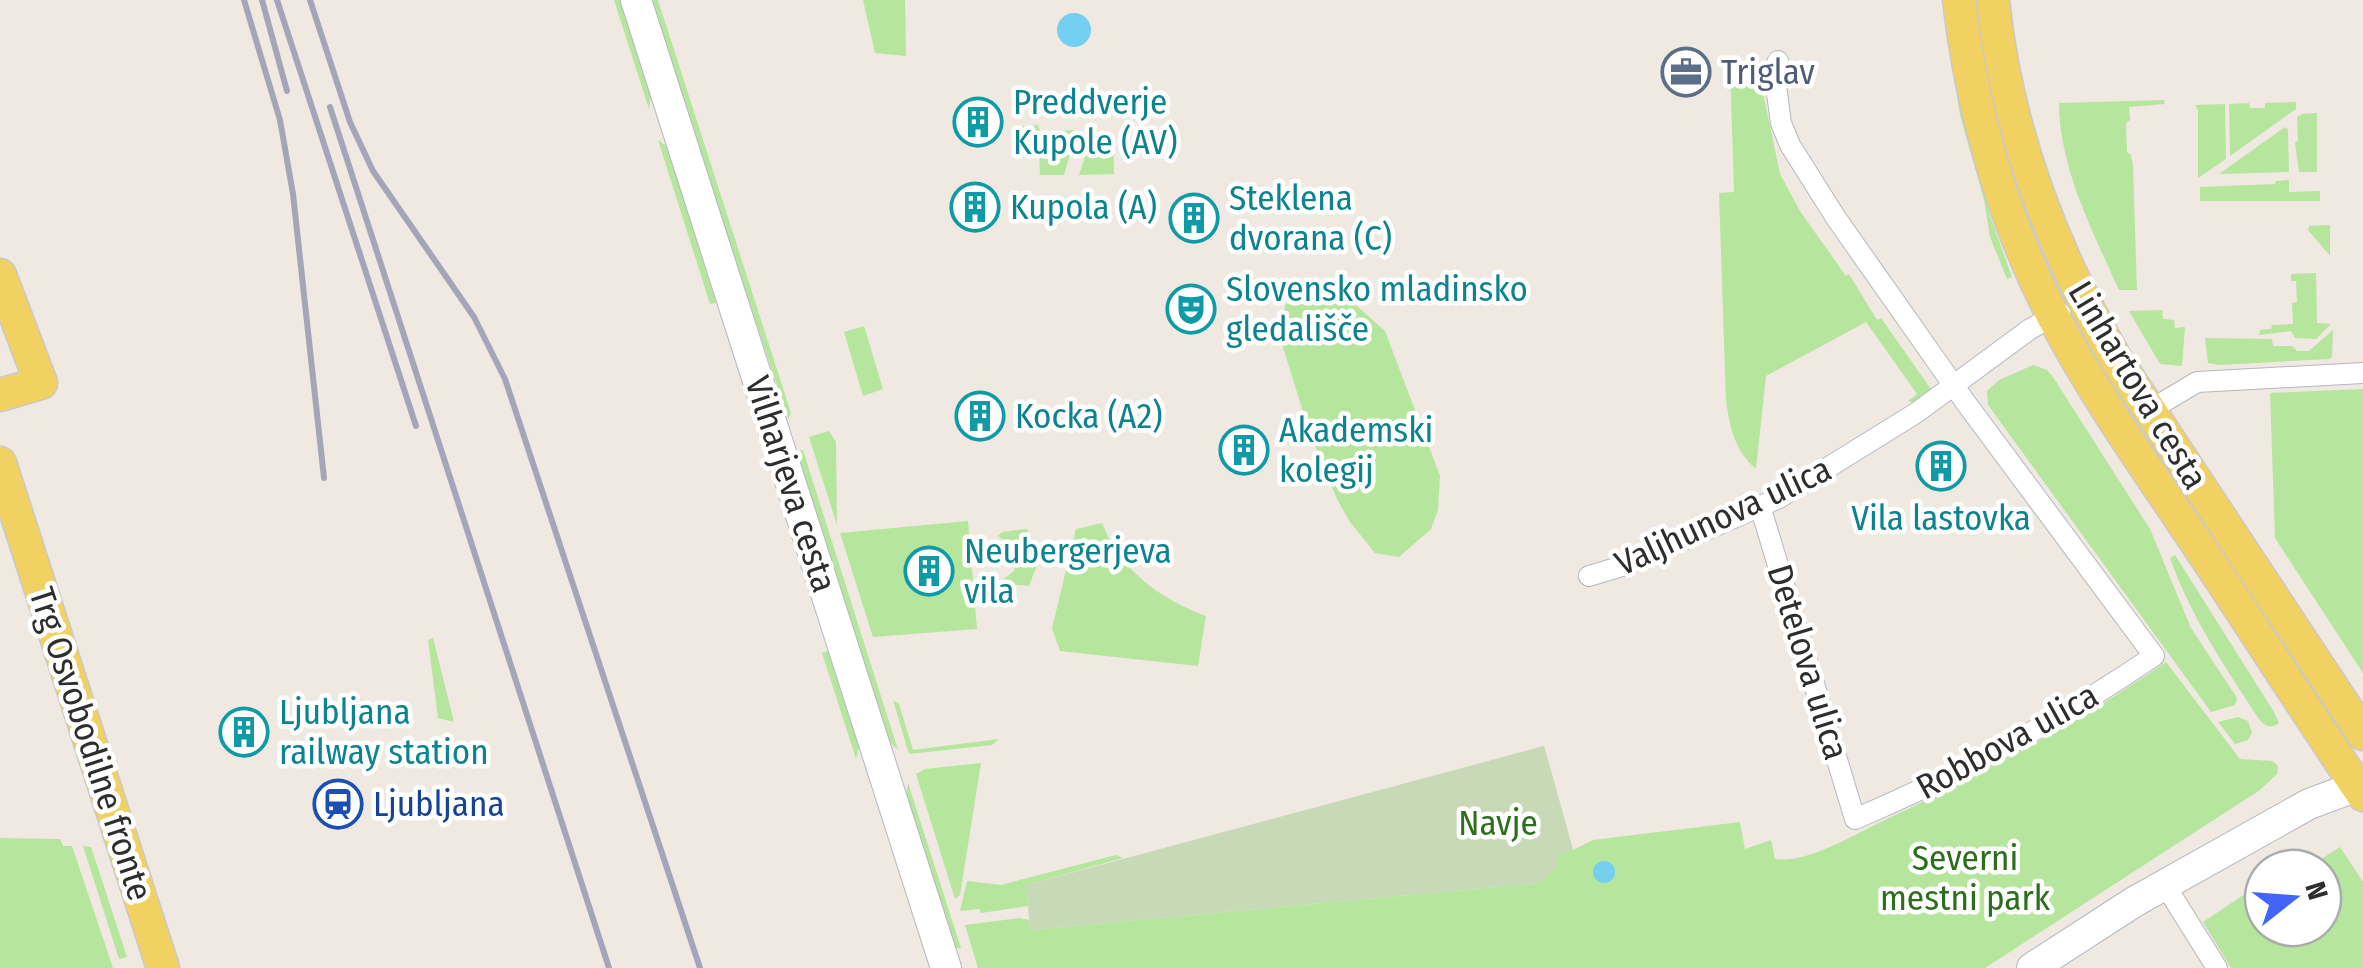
<svg xmlns="http://www.w3.org/2000/svg" width="2363" height="968" viewBox="0 0 2363 968" font-family="'Fira Sans Condensed',sans-serif">
	<rect width="100%" height="100%" fill="#efe9e1"/>
	<g fill="#b6e59e">
		<polygon points="614,0 620,0 651,96 649,109"/>
		<polygon points="650,0 658,0 791,413 788,419"/>
		<polygon points="863,0 905,0 906,56 875,53"/>
		<polygon points="1942,0 1949,0 1990,216 2012,277 2007,279 1990,237 1984,200 1960,115"/>
		<path d="M1730 64 1759 73 1780 174 1800 211 1846 276 1849 274 1877 320 1881 318 1933 392 1914 403 1908 401 1917 394 1866 322 1766 376 1756 469C1735 451 1730 428 1726 401L1719 193 1734 192Z"/>
		<path d="M2164 100 2165 104 2129 107 2130 120 2126 123 2127 152 2131 155 2133 166 2137 290H2119C2093 232 2059 167 2059 103Z"/>
		<polygon points="2296,102 2296,109 2230,156 2229,104 2249,103 2250,108 2265,108 2265,103"/>
		<polygon points="2225,104 2226,159 2198,178 2198,110 2195,105"/>
		<polygon points="2317,113 2317,172 2299,172 2295,143 2298,140 2297,117 2302,114"/>
		<polygon points="1038,125 1040,132 1077,130 1064,175 1040,175 1039,147 1014,148 1013,127"/>
		<polygon points="2285,127 2288,130 2289,172 2219,174"/>
		<polygon points="1092,136 1113,136 1114,174 1079,175"/>
		<polygon points="658,140 668,147 716,303 710,304"/>
		<polygon points="2289,180 2289,192 2320,191 2320,201 2200,201 2200,187 2275,184 2276,181"/>
		<polygon points="2330,225 2330,256 2308,230 2309,226"/>
		<polygon points="2316,273 2317,323 2331,324 2316,339 2295,338 2291,331 2259,335 2260,330 2271,329 2272,325 2293,324 2292,303 2297,302 2296,281 2291,281 2291,274"/>
		<polygon points="1327,293 1357,306 1385,331 1440,476 1438,510 1431,529 1399,557 1375,553 1350,522 1337,499 1309,431 1282,344 1285,305 1298,297"/>
		<polygon points="2162,310 2163,319 2174,320 2175,328 2185,327 2182,366 2160,364 2129,311"/>
		<polygon points="864,326 883,389 863,396 844,332"/>
		<polygon points="2333,330 2332,357 2329,359 2219,365 2208,363 2205,338 2272,339 2273,346 2292,346 2297,351 2309,351"/>
		<polygon points="2033,365 2047,370 2053,377 2150,529 2191,628 2237,698 2235,705 2211,712 1988,405 1987,391 1999,380"/>
		<polygon points="2363,389 2363,673 2275,538 2270,393"/>
		<polygon points="829,431 836,442 837,525 809,437"/>
		<polygon points="803,450 898,750 888,740 796,452"/>
		<polygon points="968,521 977,629 873,637 840,533"/>
		<path d="M1102 523C1120 570 1160 599 1206 616L1198 666 1060 651 1052 628 1076 529Z"/>
		<polygon points="1027,529 1032,537 1027,558 1039,560 1029,586 999,583 1015,570 1012,546 998,536 1002,532"/>
		<path d="M2175 555 2274 712 2279 723C2271 729 2264 726 2259 719 2225 667 2191 617 2170 558Z"/>
		<polygon points="433,638 454,722 438,718 428,640"/>
		<polygon points="828,651 859,747 856,759 822,653"/>
		<path d="M2166 662 2240 759 2272 761 2278 766 2277 774 2260 790 1985 968H978L965 925 1019 918 1029 920 1030 930 1539 883 1536 748 1544 746 1573 850 1593 840 1740 822 1745 849 1771 840 1775 859C1807 864 1855 834 1883 821 1981 774 2077 724 2166 662Z"/>
		<polygon points="893,700 899,704 913,750 999,739 992,745 909,754"/>
		<polygon points="2238,717 2248,721 2252,733 2248,740 2235,744 2218,722"/>
		<polygon points="981,763 960,895 955,899 916,774 925,769"/>
		<polygon points="908,783 961,948 955,948 906,796"/>
		<polygon points="0,838 60,839 63,846 72,846 113,968 0,968"/>
		<polygon points="83,846 91,847 127,957 119,959"/>
		<polygon points="2340,847 2363,882 2363,968 2231,968 2203,922 2263,882 2263,928 2323,928 2323,868 2285,868 2302,857 2309,867"/>
		<polygon points="1116,855 1123,858 1026,885 1028,906 981,913 979,909 960,911 967,881 1001,885"/>
	</g>
	<polygon fill="#c8d9b8" points="1544,746 1573,850 1557,856 1558,866 1539,883 1030,930 1026,885"/>
	<g fill="#75cff0">
		<circle cx="1074" cy="30" r="17"/>
		<circle cx="1604" cy="872" r="11"/>
	</g>
	<g fill="none" stroke-linecap="round" stroke-linejoin="round">
		<g stroke="#b4b7c1" stroke-width="22">
			<g id="street">
				<polyline points="2150,410 2197,382 2363,373"/>
				<path d="M1760 506 1855 819C1960 774 2060 720 2154 656L1966 403 1836 218 1790 145 1781 123 1774 71 1778 61"/>
				<polyline points="1589,576 1629,564 1779,498 1916,413 2030,329 2060,313"/>
				<polyline points="2165,885 2217,968"/>
			</g>
		</g>
		<g stroke="#b4b7c1" stroke-width="32">
			<g id="secondary">
				<polyline points="636,0 946,968"/>
				<polyline points="2032,968 2134,902 2309,804 2363,784"/>
			</g>
		</g>
		<g stroke="#c9c9c9" stroke-width="35">
			<g id="primary">
				<path d="M1959 0C1972 110 2003 220 2054 318 2095 396 2147 469 2196 542 2252 626 2306 711 2363 795"/>
				<path d="M1993 0C2006 129 2052 250 2117 361L2363 734"/>
				<polyline points="0,275 41,383 0,395"/>
				<polyline points="0,463 163,968"/>
			</g>
		</g>
		<use href="#street" stroke="#fff" stroke-width="20"/>
		<use href="#secondary" stroke="#fff" stroke-width="30"/>
		<use href="#primary" stroke="#f2d163" stroke-width="32"/>
		<g stroke="#a3a6b8" stroke-width="6">
			<polyline points="244,0 280,120 293,194 324,478"/>
			<polyline points="262,0 287,91"/>
			<polyline points="277,0 416,426"/>
			<polyline points="310,0 350,122 373,171 474,317 505,379 700,968"/>
			<polyline points="330,107 609,968"/>
		</g>
	</g>
	<defs>
		<g id="office-ring" transform="scale(2.5)"><circle r="9.5" fill="#fff" stroke="#5c6f8a" stroke-width="1.5"/><path d="M-6-3h4V-5.5h4V-3h4V5H-6ZM-1-4.5V-3h2v-1.5ZM-6 0V1H6V0Z" fill="#5c6f8a"/></g>
		<g id="building-ring" transform="scale(2.5)"><circle r="9.5" fill="#fff" stroke="#0f9aa8" stroke-width="1.5"/><path d="M-4-6H4V6H1V3H-1V6H-4ZM-2.5-4.3h1.7v1.8h-1.7ZM.8-4.3h1.7v1.8H.8ZM-2.5-1h1.7V.8h-1.7ZM.8-1h1.7V.8H.8Z" fill="#0f9aa8"/></g>
		<g id="theatre-ring" transform="scale(2.5)"><circle r="9.5" fill="#fff" stroke="#0f9aa8" stroke-width="1.5"/><path d="M-5-5.5Q0-4 5-5.5V0Q5 5 0 6Q-5 5-5 0ZM-3.3-2.5H-1v1.5H-3.3ZM1-2.5H3.3v1.5H1ZM-2.8 1Q0 5.5 2.8 1Z" fill="#0f9aa8"/></g>
		<g id="station-ring" transform="scale(2.5)"><circle r="9.5" fill="#fff" stroke="#1a4fb4" stroke-width="1.5"/><path d="M-3-6H3Q5-6 5-4V2Q5 4 3 4L4.5 6H3L1.5 4h-3L-3 6H-4.5L-3 4Q-5 4-5 2V-4Q-5-6-3-6ZM-3.5-4v3h7v-3ZM-3.5 1v1.5H-2V1ZM2 1v1.5H3.5V1Z" fill="#1a4fb4"/></g>
	</defs>
	<g fill-rule="evenodd">
		<use href="#office-ring" x="1686" y="72"/>
		<use href="#building-ring" x="978" y="122"/>
		<use href="#building-ring" x="975" y="207"/>
		<use href="#building-ring" x="1194" y="218"/>
		<use href="#theatre-ring" x="1191" y="309"/>
		<use href="#building-ring" x="980" y="416"/>
		<use href="#building-ring" x="1244" y="450"/>
		<use href="#building-ring" x="1941" y="466"/>
		<use href="#building-ring" x="929" y="571"/>
		<use href="#building-ring" x="244" y="732"/>
		<use href="#station-ring" x="338" y="804"/>
	</g>
	<g text-anchor="middle" stroke-width="9" stroke-linejoin="round" paint-order="stroke">
		<g font-size="35" fill="#4e5e75" stroke="#fff" text-anchor="start">
			<text x="1721" y="84">Triglav</text>
		</g>
		<g font-size="35" fill="#0d838f" stroke="#fff" text-anchor="start">
			<text x="1013" y="114">Preddverje<tspan x="1013" dy="40">Kupole (AV)</tspan></text>
			<text x="1229" y="210">Steklena<tspan x="1229" dy="40">dvorana (C)</tspan></text>
			<text x="1010" y="219">Kupola (A)</text>
			<text x="1226" y="301">Slovensko mladinsko<tspan x="1226" dy="40">gledališče</tspan></text>
			<text x="1015" y="428">Kocka (A2)</text>
			<text x="1279" y="442">Akademski<tspan x="1279" dy="40">kolegij</tspan></text>
			<text x="1941" y="530" text-anchor="middle">Vila lastovka</text>
			<text x="964" y="563">Neubergerjeva<tspan x="964" dy="40">vila</tspan></text>
			<text x="279" y="724">Ljubljana<tspan x="279" dy="40">railway station</tspan></text>
		</g>
		<g font-size="35" fill="#2e2e2e" stroke="#fff">
			<text transform="translate(2138 385) rotate(59)" y="12">Linhartova cesta</text>
			<text transform="translate(791 484) rotate(72)" y="12">Vilharjeva cesta</text>
			<text transform="translate(1723 516) rotate(-25)" y="12">Valjhunova ulica</text>
			<text transform="translate(1808 662) rotate(73)" y="12">Detelova ulica</text>
			<text transform="translate(2007 741) rotate(-29)" y="12">Robbova ulica</text>
			<text transform="translate(91 744) rotate(72)" y="12">Trg Osvobodilne fronte</text>
		</g>
		<g font-size="35" fill="#164399" stroke="#fff" text-anchor="start">
			<text x="373" y="816">Ljubljana</text>
		</g>
		<g font-size="35" fill="#2c6e1b" stroke="#fff">
			<text x="1498" y="835">Navje</text>
			<text x="1965" y="870">Severni<tspan x="1965" dy="40">mestni park</tspan></text>
		</g>
	</g>
	<g transform="translate(2293 898) rotate(73)"><circle r="48" fill="#ffffff" stroke="#ababab" stroke-width="2.5"/>
	<path d="M0-8L18 38L0 25L-18 38Z" fill="#4264fb"/>
	<text y="-15" font-size="28" font-weight="bold" text-anchor="middle" fill="#2e2e2e">N</text>
	</g>
</svg>
